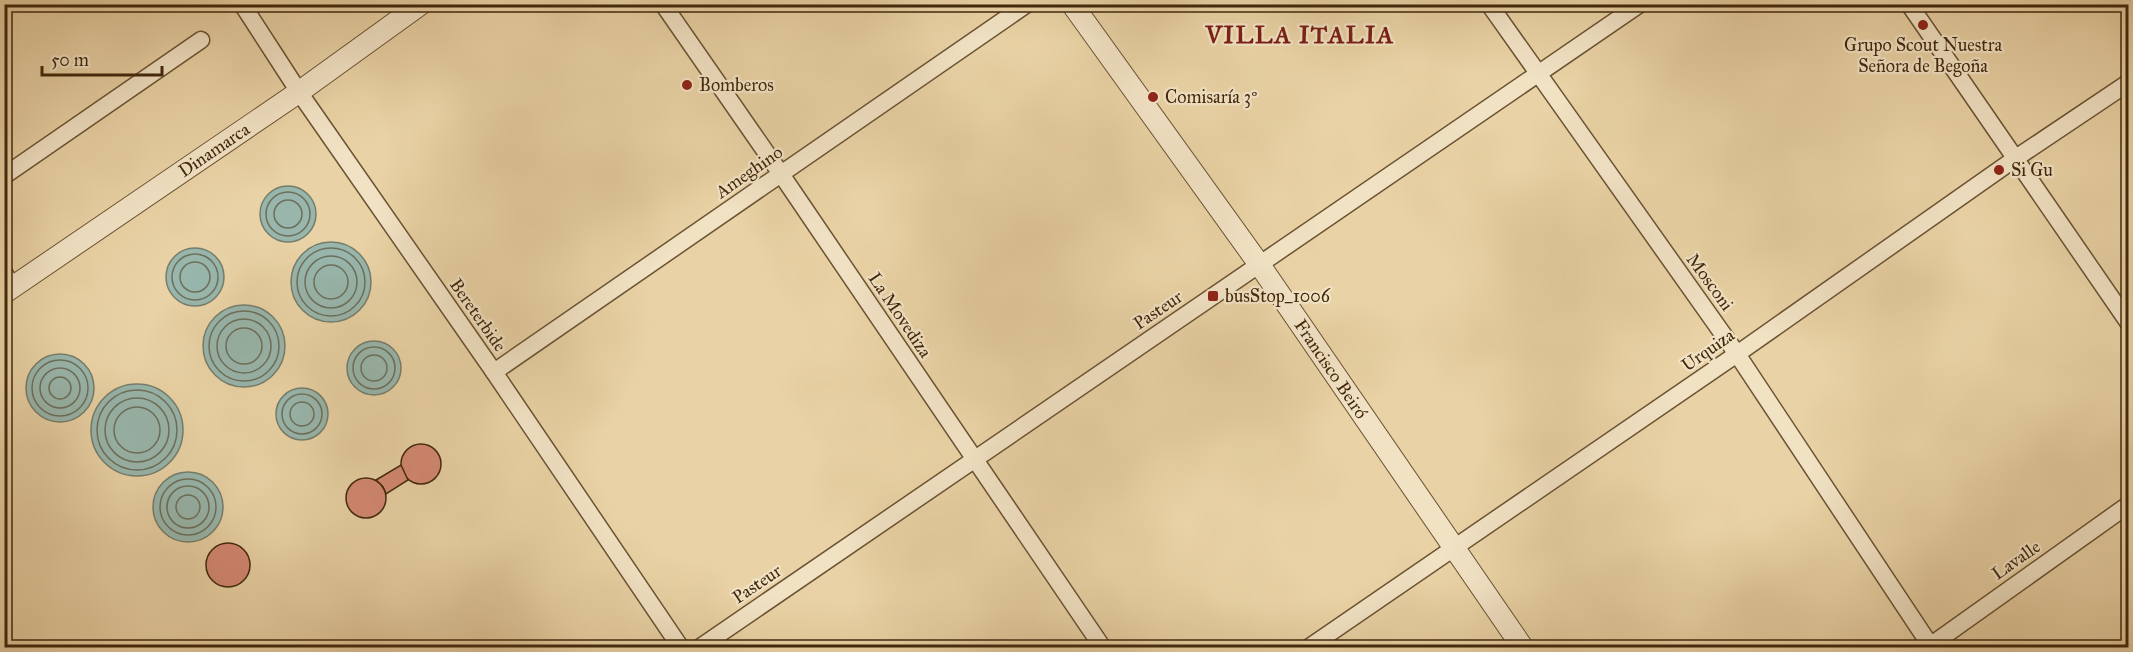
<svg xmlns="http://www.w3.org/2000/svg" width="2133" height="652" viewBox="0 0 2133 652" font-family="'IM FELL Great Primer',serif">
	<rect width="100%" height="100%" fill="#e9d2a5"/>
	<filter id="stains"><feTurbulence type="fractalNoise" baseFrequency=".00333" numOctaves="4"/><feColorMatrix values="0 0 0 0 .2 0 0 0 0 .09 0 0 0 0 .02 0 0 0 .5 -.17"/></filter>
	<radialGradient id="worn" r=".72"><stop offset=".6" stop-color="#630" stop-opacity="0"/><stop offset="1" stop-color="#630" stop-opacity=".3"/></radialGradient>
	<g fill="#98b6ac" stroke="#757d6c" stroke-width="1.5">
		<circle cx="288" cy="214" r="28"/>
		<circle cx="331" cy="282" r="40"/>
		<circle cx="195" cy="277" r="29"/>
		<circle cx="244" cy="346" r="41"/>
		<circle cx="374" cy="368" r="27"/>
		<circle cx="60" cy="388" r="34"/>
		<circle cx="137" cy="430" r="46"/>
		<circle cx="302" cy="414" r="26"/>
		<circle cx="188" cy="507" r="35"/>
	</g>
	<g fill="none" stroke-linecap="round" stroke-linejoin="round">
		<g stroke="#6c6f5c" stroke-width="1.5">
			<circle cx="288" cy="214" r="22"/>
			<circle cx="288" cy="214" r="14"/>
			<circle cx="331" cy="282" r="34"/>
			<circle cx="195" cy="277" r="23"/>
			<circle cx="331" cy="282" r="26"/>
			<circle cx="195" cy="277" r="15"/>
			<circle cx="331" cy="282" r="17"/>
			<circle cx="244" cy="346" r="35"/>
			<circle cx="244" cy="346" r="27"/>
			<circle cx="244" cy="346" r="18"/>
			<circle cx="374" cy="368" r="21"/>
			<circle cx="374" cy="368" r="13"/>
			<circle cx="60" cy="388" r="28"/>
			<circle cx="60" cy="388" r="20"/>
			<circle cx="60" cy="388" r="11"/>
			<circle cx="137" cy="430" r="40"/>
			<circle cx="302" cy="414" r="20"/>
			<circle cx="137" cy="430" r="32"/>
			<circle cx="302" cy="414" r="12"/>
			<circle cx="137" cy="430" r="23"/>
			<circle cx="188" cy="507" r="28"/>
			<circle cx="188" cy="507" r="21"/>
			<circle cx="188" cy="507" r="12"/>
		</g>
		<polyline stroke="#757d6c" stroke-width="4.5" points="4,9 11,4"/>
	</g>
	<g fill="#d48973" stroke="#40280d" stroke-width="1.5">
		<circle cx="421" cy="464" r="20"/>
		<polygon points="401,465 408,480 386,494 383,487 376,480"/>
		<circle cx="366" cy="498" r="20"/>
		<circle cx="228" cy="565" r="22"/>
	</g>
	<g fill="none" stroke-linecap="round" stroke-linejoin="round">
		<g stroke="#6a5233" stroke-width="19">
			<g id="minor">
				<polyline points="242,4 299,92 494,372 681,648"/>
				<polyline points="663,4 781,174 1103,648"/>
				<polyline points="1489,4 1737,354 1932,648"/>
				<polyline points="1909,4 2128,322"/>
				<polyline points="4,176 201,40"/>
				<polyline points="4,273 13,287"/>
				<polyline points="494,372 1027,4"/>
				<polyline points="699,648 1640,4"/>
				<polyline points="1308,648 1737,354 2016,158 2128,83"/>
				<polyline points="1927,648 2128,505"/>
			</g>
		</g>
		<g stroke="#6a5233" stroke-width="23">
			<g id="tertiary">
				<polyline points="1072,4 1259,264 1523,648"/>
				<polyline points="4,293 299,92 421,4"/>
			</g>
		</g>
		<use href="#minor" stroke="#f1e2c4" stroke-width="16"/>
		<use href="#tertiary" stroke="#f1e2c4" stroke-width="21"/>
	</g>
	<g fill="#8f2418" stroke="#f1e2c4" stroke-width="2">
		<circle cx="1923" cy="25" r="6"/>
		<circle cx="687" cy="85" r="6"/>
		<circle cx="1153" cy="97" r="6"/>
		<circle cx="1999" cy="170" r="6"/>
		<rect x="1207" y="290" width="12" height="12" rx="3"/>
	</g>
	<g text-anchor="middle" stroke-width="4.5" stroke-linejoin="round" paint-order="stroke">
		<g font-size="18" fill="#40280d" stroke="#f1e2c4" text-anchor="start">
			<text x="1923" y="51" text-anchor="middle">Grupo Scout Nuestra<tspan x="1923" dy="21">Señora de Begoña</tspan></text>
			<text x="699" y="91">Bomberos</text>
			<text x="1165" y="103">Comisaría 3º</text>
			<text x="2011" y="176">Si Gu</text>
			<text x="1225" y="302">busStop_1006</text>
		</g>
		<g font-size="18" fill="#40280d" stroke="#f1e2c4">
			<text transform="translate(214 150) rotate(-34)" y="6">Dinamarca</text>
			<text transform="translate(749 172) rotate(-35)" y="6">Ameghino</text>
			<text transform="translate(1710 282) rotate(54)" y="6">Mosconi</text>
			<text transform="translate(1158 310) rotate(-34)" y="6">Pasteur</text>
			<text transform="translate(478 315) rotate(55)" y="6">Bereterbide</text>
			<text transform="translate(900 315) rotate(56)" y="6">La Movediza</text>
			<text transform="translate(1708 350) rotate(-35)" y="6">Urquiza</text>
			<text transform="translate(1331 369) rotate(56)" y="6">Francisco Beiró</text>
			<text transform="translate(2016 560) rotate(-35)" y="6">Lavalle</text>
			<text transform="translate(757 584) rotate(-34)" y="6">Pasteur</text>
		</g>
		<g font-size="24" font-weight="bold" letter-spacing="1.5" fill="#7a1f14" stroke="#f1e2c4">
			<text x="1300" y="43">VILLA ITALIA</text>
		</g>
	</g>
	<rect width="2133" height="652" fill="none" stroke="#e9d2a5" stroke-width="24"/>
	<rect x="6" y="6" width="2121" height="640" fill="none" stroke="#40280d" stroke-width="3"/>
	<rect x="12" y="12" width="2109" height="628" fill="none" stroke="#40280d" stroke-width="1.5"/>
	<path d="M42 66v9h120v-9" fill="none" stroke="#40280d" stroke-width="3"/>
	<text x="51" y="66" font-size="18" fill="#40280d" stroke="#f1e2c4" stroke-width="4.5" paint-order="stroke">50 m</text>
	<rect width="100%" height="100%" filter="url(#stains)"/>
	<rect width="100%" height="100%" fill="url(#worn)"/>
</svg>
